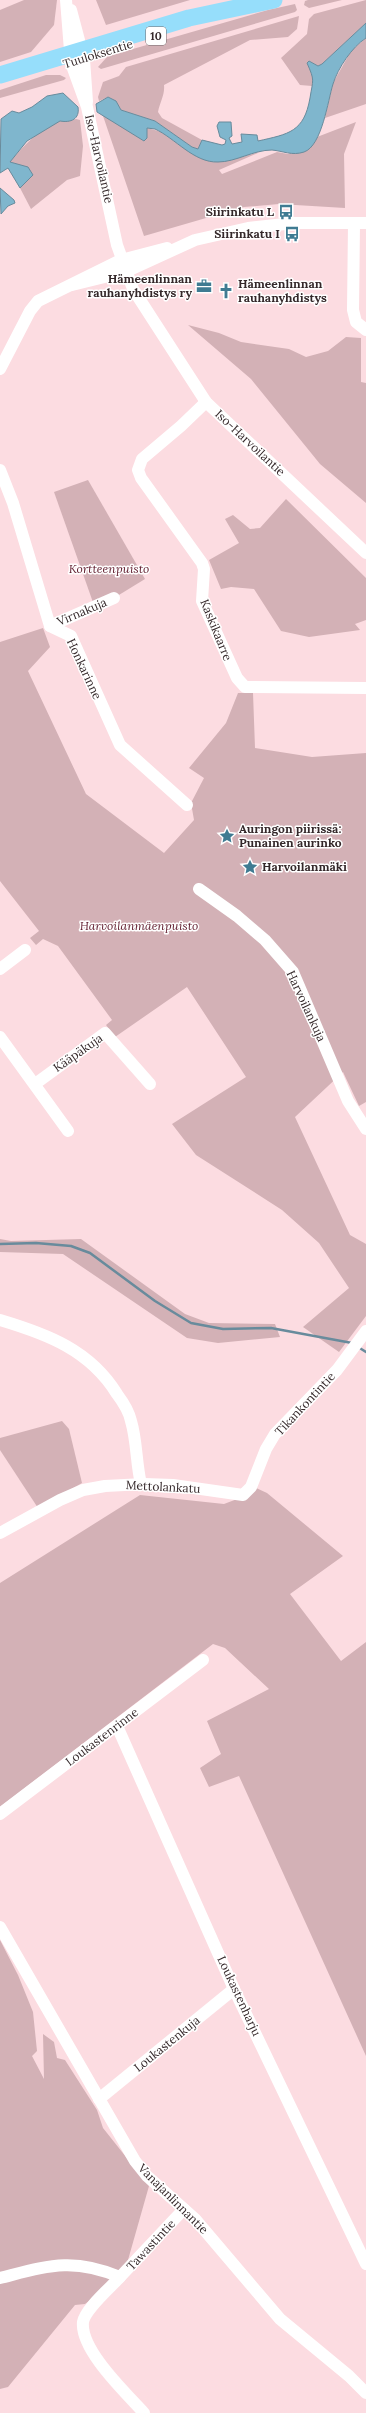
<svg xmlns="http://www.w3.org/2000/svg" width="366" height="2413" viewBox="0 0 366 2413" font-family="Lora,serif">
	<rect width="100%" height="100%" fill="#fcdce1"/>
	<g fill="#d3b1b6">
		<polygon points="24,0 57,0 54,25 31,52 0,62 0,10"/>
		<polygon points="96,0 190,0 106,25"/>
		<polygon points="308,0 342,0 309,8 304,5 305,1"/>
		<polygon points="366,0 366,23 322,64 318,66 309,61 314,79 312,86 300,85 281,58 307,34 309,19 314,14"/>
		<polygon points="295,4 297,10 295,12 101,69 98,67 107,57 119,53 268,10"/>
		<path d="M299 16 297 29 288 37 250 40 164 85C165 95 160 102 158 112L162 118 202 140 198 149 192 147 155 121 121 110C118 104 113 99 108 97L99 101 98 97 103 82 119 76 126 67Z"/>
		<polygon points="366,38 366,104 325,118 333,83 351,51"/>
		<polygon points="46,75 60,75 66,78 64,80 0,98 0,90"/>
		<polygon points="102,113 144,141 147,137 147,128 162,132 185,148 226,161 260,152 219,170 222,174 277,152 288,154 314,143 317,137 356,122 344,154 345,208 279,204 244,207 144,236"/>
		<path d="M76 119 80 120 83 146 80 176 67 180 31 209 20 188 33 175 10 162C20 150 44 123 61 121 66 121 70 121 76 119Z"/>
		<polygon points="188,325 219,333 241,342 289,349 306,357 328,351 346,337 361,338 361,382 366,383 366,503 320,464 251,379"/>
		<polygon points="88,480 145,579 114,598 95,608 54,492"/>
		<polygon points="286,499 366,578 366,620 355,624 360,630 309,637 281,631 254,589 231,587 221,589 209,560 239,543 225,519 233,515 250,529 260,528"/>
		<polygon points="43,628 50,647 28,671 86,794 164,853 194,820 191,803 204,778 189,768 226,723 238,693 253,693 255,748 312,757 366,753 366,1102 359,1106 343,1072 295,1117 350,1235 366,1244 366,1316 339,1352 303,1327 349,1288 319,1243 282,1210 196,1155 172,1124 246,1077 187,987 115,1037 106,1025 112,1020 58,946 43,939 36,945 30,938 39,931 0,881 0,642"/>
		<polygon points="0,1239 11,1241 81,1239 185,1314 209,1323 275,1324 280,1337 218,1343 187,1338 63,1254 0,1252"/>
		<polygon points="62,1421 69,1429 82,1483 38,1508 0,1450 0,1438"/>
		<polygon points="254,1487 267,1493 343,1556 290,1594 341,1661 366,1642 366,2056 239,1776 209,1787 200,1768 221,1754 207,1721 269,1689 225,1648 213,1644 0,1807 0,1583 140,1495 224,1504 245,1496"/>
		<polygon points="0,1940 18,1975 33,2012 37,2051 32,2056 44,2079 43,2034 54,2042 57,2058 65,2060 97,2110 103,2128 149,2186 128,2260 120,2277 85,2304 75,2305 8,2387 0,2389"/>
	</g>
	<g fill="#7fb6cd" stroke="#688b9c">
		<path d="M366 23V38C352 47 338 68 333 84 328 100 322 146 304 152 292 156 283 151 272 150 253 150 236 162 218 162 194 163 175 138 155 129L147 128V138L144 141 97 112 96 104 108 97 116 101 121 110 155 121 192 147 198 149 202 140 222 145 225 144 226 140 220 137 217 126 219 122H231L232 136 229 138 232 144 242 142 241 134 257 135 258 141C289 134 304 132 310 98 313 79 315 81 307 63L309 61 318 66 322 64Z"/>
		<path d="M63 93 78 107C80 119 71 123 60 121L27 141 10 162 28 167 33 175 20 188 8 168 0 173 1 119 12 111 19 113 32 107 47 96Z"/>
		<polygon points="0,188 14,200 15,203 8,206 1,214"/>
	</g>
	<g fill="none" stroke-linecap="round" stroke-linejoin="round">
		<g stroke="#688b9c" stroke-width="2.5">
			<polyline points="0,1244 36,1243 71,1246 90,1253 155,1301 191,1323 223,1329 271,1328 352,1343"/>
			<polyline points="358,1347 366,1352"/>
		</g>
		<g stroke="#fff" stroke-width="12">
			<polyline points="66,0 71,63 87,107 117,245 133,289 206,402 366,553"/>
			<polyline points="71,10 84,59 87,102"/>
			<polyline points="354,224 353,310 356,322 366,330"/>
			<polyline points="72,285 125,272 195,240 248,228 294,223 366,223"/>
			<polyline points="0,369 30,311 38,301 121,260 167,248"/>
			<polyline points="206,402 181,426 142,459 138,470 141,478 202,563 204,569 202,601 237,678 245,687 366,688"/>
			<polyline points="0,470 13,503 50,626 71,636 120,745 187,805"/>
			<polyline points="50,626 114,598"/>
			<polyline points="199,889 237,916 265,940 293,972 348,1101 366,1129"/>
			<polyline points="0,969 25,950"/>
			<polyline points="0,1037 68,1131"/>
			<polyline points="35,1084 105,1033 150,1084"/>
			<path d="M0 1320C47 1334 90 1350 117 1394 123 1402 129 1411 131 1421 137 1441 136 1463 141 1484"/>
			<polyline points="0,1533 60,1500 83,1490 105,1486 144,1484 173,1485 243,1495 251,1487 266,1449 275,1434 337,1370 366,1331"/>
			<polyline points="117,1726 234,1989 366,2264"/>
			<polyline points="0,1814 203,1660"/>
			<polyline points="0,1927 135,2161 147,2176 195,2219 280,2319 349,2376 366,2393"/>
			<polyline points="99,2099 234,1989"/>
			<path d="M120 2277C111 2287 85 2309 83 2322 80 2350 126 2393 144 2413"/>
			<path d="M0 2278C48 2266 72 2257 120 2277L184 2209"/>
		</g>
		<polyline stroke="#96defb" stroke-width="17" points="0,75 189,18 274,0"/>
	</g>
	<defs>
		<g id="bus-bare" transform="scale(1.2)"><path d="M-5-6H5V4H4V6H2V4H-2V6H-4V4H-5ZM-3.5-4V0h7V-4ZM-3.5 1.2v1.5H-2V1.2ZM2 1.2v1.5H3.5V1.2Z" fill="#3f7b92" stroke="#fff" stroke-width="2.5" paint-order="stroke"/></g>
		<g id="office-bare" transform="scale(1.2)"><path d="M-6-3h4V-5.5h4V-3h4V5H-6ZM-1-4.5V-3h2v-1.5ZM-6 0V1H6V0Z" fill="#3f7b92" stroke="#fff" stroke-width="2.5" paint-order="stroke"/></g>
		<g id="church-bare" transform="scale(1.2)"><path d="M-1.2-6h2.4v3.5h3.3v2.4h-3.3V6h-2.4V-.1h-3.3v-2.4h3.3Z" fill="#3f7b92" stroke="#fff" stroke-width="2.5" paint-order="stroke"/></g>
		<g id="sight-bare" transform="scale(1.2)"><path d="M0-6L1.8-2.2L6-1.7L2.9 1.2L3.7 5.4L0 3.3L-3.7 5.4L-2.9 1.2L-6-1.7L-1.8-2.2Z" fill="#3f7b92" stroke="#fff" stroke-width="2.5" paint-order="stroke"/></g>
	</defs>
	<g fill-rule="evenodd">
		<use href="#bus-bare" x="286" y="212"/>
		<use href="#bus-bare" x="292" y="234"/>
		<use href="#office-bare" x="204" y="286"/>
		<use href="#church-bare" x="226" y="291"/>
		<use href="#sight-bare" x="227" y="836"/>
		<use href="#sight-bare" x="250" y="867"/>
	</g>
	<g text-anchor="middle" stroke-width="3" stroke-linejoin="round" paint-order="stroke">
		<rect fill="#fff" stroke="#71686a" stroke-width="1" x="146" y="27" width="20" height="18" rx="3"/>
		<g font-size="11" font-weight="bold" fill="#34282a">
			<text x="156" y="40">10</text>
		</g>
		<g font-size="12" fill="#34282a" stroke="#fff">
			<text transform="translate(98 54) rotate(-17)" y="4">Tuuloksentie</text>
			<text transform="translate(99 159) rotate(77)" y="4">Iso-Harvoilantie</text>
			<text transform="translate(250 443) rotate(43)" y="4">Iso-Harvoilantie</text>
			<text transform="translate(82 612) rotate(-23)" y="4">Virnakuja</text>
			<text transform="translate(216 630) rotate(68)" y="4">Kaskikaarre</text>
			<text transform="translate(84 669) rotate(65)" y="4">Honkarinne</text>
			<text transform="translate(306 1006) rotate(65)" y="4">Harvoilankuja</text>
			<text transform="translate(78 1053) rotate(-35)" y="4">Kääpäkuja</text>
			<text transform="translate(305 1404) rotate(-47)" y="4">Tikankontintie</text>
			<text transform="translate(163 1487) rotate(3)" y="4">Mettolankatu</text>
			<text transform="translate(102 1737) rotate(-37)" y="4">Loukastenrinne</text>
			<text transform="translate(239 1996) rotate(65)" y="4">Loukastenharju</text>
			<text transform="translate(167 2044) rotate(-39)" y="4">Loukastenkuja</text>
			<text transform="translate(173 2199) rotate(45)" y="4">Vanajanlinnantie</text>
			<text transform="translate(151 2245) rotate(-47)" y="4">Tawastintie</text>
		</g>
		<g font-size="12" font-weight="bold" fill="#34282a" stroke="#fff" text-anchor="end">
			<text x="274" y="216">Siirinkatu L</text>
			<text x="280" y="238">Siirinkatu I</text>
			<text x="192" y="283">Hämeenlinnan<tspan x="192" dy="14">rauhanyhdistys ry</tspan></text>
			<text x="238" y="288" text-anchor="start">Hämeenlinnan<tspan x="238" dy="14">rauhanyhdistys</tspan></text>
			<text x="239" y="833" text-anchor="start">Auringon piirissä:<tspan x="239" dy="14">Punainen aurinko</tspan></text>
			<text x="262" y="871" text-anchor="start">Harvoilanmäki</text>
		</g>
		<g font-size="12" font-style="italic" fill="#652334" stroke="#fff">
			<text x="109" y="573">Kortteenpuisto</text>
			<text x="139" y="930">Harvoilanmäenpuisto</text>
		</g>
	</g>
</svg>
